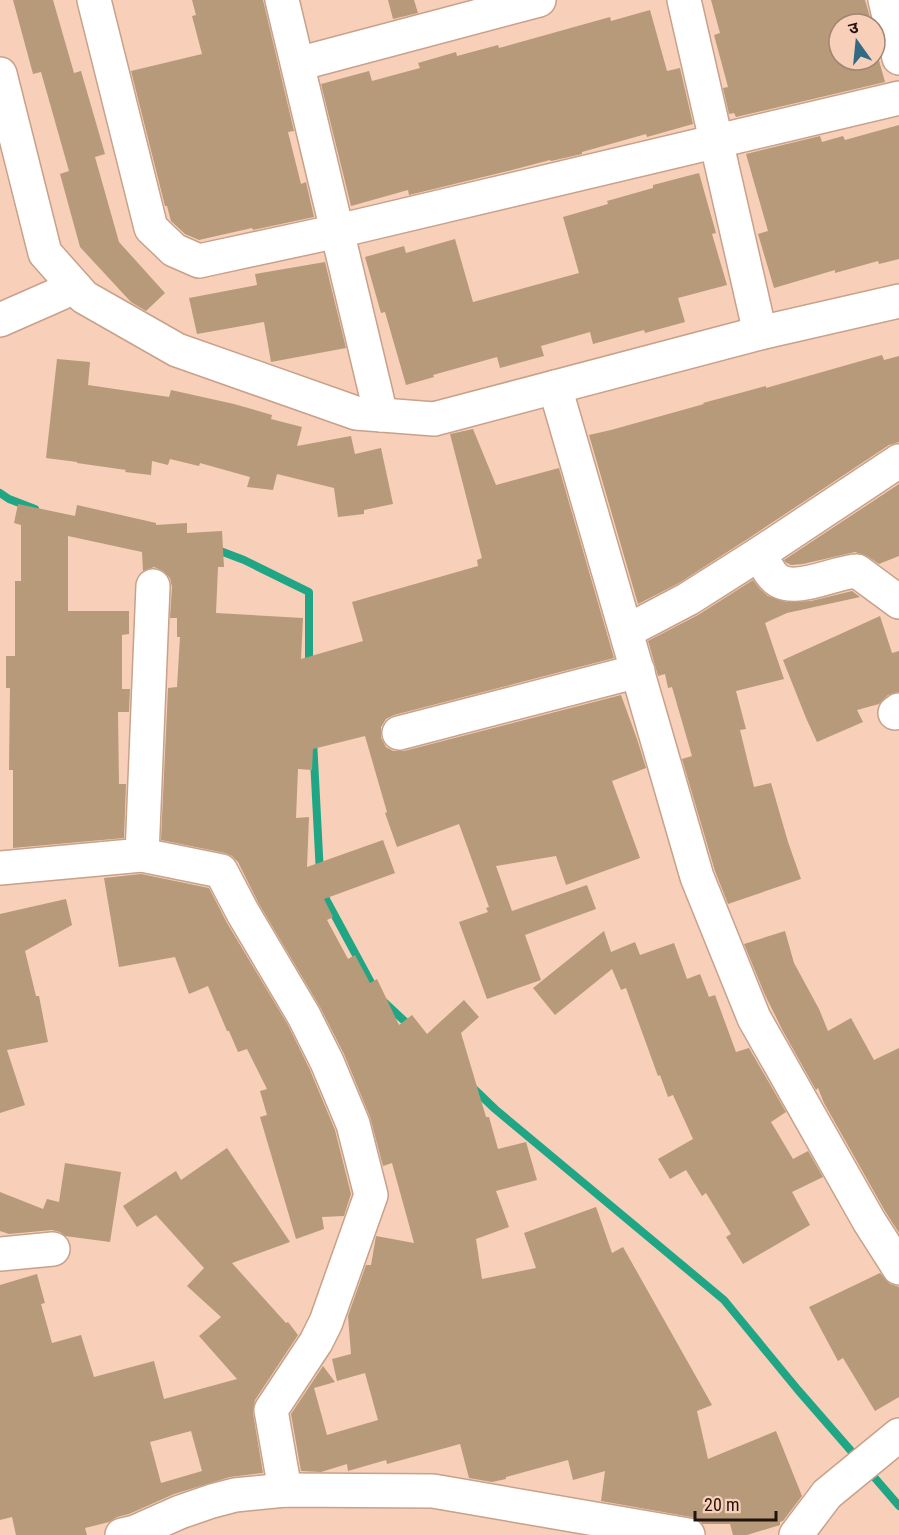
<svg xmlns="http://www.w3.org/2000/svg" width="899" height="1535" viewBox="0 0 899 1535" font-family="'Roboto Condensed','Noto Sans Devanagari',sans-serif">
	<rect width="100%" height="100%" fill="#f8cfb8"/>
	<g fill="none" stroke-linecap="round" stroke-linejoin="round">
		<g stroke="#20a685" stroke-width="8">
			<polyline points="0,493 9,499 35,509"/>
			<polyline points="215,549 244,560 309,592 309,667"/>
			<polyline points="313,740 320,874"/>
			<polyline points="321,890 376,992"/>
			<polyline points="384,1002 412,1028"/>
			<polyline points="472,1087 495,1109 724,1300 798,1390 859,1460"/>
			<polyline points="868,1470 899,1506"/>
		</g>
	</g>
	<g fill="#b69a7a" fill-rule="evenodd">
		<polygon points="13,0 53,0 74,73 81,71 105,154 95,157 119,242 165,293 146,311 131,302 80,247 60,174 69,171 41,72 33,74"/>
		<polygon points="192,0 263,0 294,131 288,132 301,184 306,182 314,217 253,230 252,228 199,240 185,234 171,221 167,206 165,206 131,71 202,54 192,16 196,15"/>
		<polygon points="388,0 414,0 418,13 393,19"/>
		<polygon points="711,0 865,0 872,24 839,24 839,60 875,60 875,46 885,82 736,117 734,113 729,114 723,88 728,87 714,35 720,33"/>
		<polygon points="650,10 667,71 680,68 693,124 647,137 646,134 582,152 582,154 551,161 550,160 512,170 409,195 408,190 351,206 321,84 369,71 372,81 420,68 418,63 456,52 457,56 498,45 499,48 610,17 611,21"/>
		<polygon points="899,125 899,259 879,264 878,261 835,273 835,270 774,288 758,234 768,231 746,154 820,136 822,142 843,136 845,140"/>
		<polygon points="699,173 716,233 712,234 727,285 678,298 685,322 645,333 644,330 593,344 590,332 541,346 544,356 500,368 497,357 433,375 434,377 406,385 385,312 381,313 365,257 404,246 406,253 455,239 473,302 579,273 563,217 608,204 607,201 653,188 653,185"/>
		<polygon points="325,262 346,348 271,362 264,322 197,334 189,298 257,285 255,274"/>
		<polygon points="882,355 884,360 899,356 899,442 889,445 749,538 679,583 638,604 589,435 611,430 704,404 703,403 766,386 766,388"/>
		<polygon points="57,359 90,362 88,385 169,397 171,390 234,404 272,415 271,419 302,427 297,446 351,436 355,454 381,448 393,504 364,510 364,514 338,517 334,488 277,474 273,490 247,487 250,477 200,463 199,466 170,459 168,465 152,461 151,475 125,472 126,470 77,463 77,462 46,458"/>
		<polygon points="473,429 496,485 559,468 614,658 394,715 386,719 381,727 381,738 386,747 393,751 404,751 621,695 637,739 646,768 612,781 640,858 566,885 556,856 496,866 512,911 587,885 596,909 525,935 541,980 487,999 459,922 488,912 486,908 489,907 459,824 397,847 385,813 387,812 365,736 313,749 312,770 298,769 296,818 309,817 307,867 383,840 395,873 324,899 333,917 327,920 348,959 355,955 370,983 377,979 399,1025 412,1015 427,1034 464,1000 479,1017 461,1033 486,1117 489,1117 498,1149 526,1142 537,1180 496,1191 509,1227 476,1239 482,1279 536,1268 524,1233 596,1207 612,1253 623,1247 712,1405 697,1411 708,1459 776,1431 802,1496 783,1521 780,1522 780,1525 747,1535 733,1535 730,1524 702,1524 700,1520 691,1517 601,1501 605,1471 573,1480 568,1460 506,1477 506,1479 492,1482 469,1478 460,1444 387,1464 386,1460 348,1471 347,1464 321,1472 301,1471 291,1414 323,1366 335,1382 314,1388 327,1435 378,1420 365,1373 337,1381 332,1359 351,1354 348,1316 366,1265 371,1265 376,1236 414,1243 392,1163 383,1166 370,1117 344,1054 320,1007 259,904 238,862 232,856 225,853 161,840 168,688 177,687 180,637 177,637 177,618 170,618 172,587 170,578 163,571 154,567 143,571 142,552 68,536 68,611 129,611 129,634 122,635 122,689 130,689 129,712 118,712 119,784 126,784 124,838 13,848 13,770 9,770 10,688 6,688 6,656 15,656 15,581 21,581 21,525 14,523 18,504 75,516 77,505 156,523 156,525 187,523 187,533 222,531 224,567 218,567 216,613 303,618 301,659 363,641 352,602 478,566 477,560 482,558 450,434"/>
		<polygon points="899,484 899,556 879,564 867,556 855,552 803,564 791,565 785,562 784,560"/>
		<polygon points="753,580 760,589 768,596 786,602 811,601 852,591 860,597 787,613 765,623 784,679 736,691 746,729 740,730 754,787 771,783 788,842 801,879 728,904 715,871 682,759 692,756 672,687 668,688 665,674 658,676 648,641 698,615"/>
		<polygon points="880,616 892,653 899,651 899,692 888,695 879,704 857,710 863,722 817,742 806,718 783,660"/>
		<polygon points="141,874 209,888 227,923 288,1025 310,1070 335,1130 351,1194 344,1216 322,1217 324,1229 296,1239 260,1117 267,1115 260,1091 267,1089 247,1049 238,1052 229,1031 227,1031 208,986 189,994 175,957 119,967 104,878"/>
		<polygon points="66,899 72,925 25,951 36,996 39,996 48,1042 7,1050 25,1105 0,1113 0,914"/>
		<polygon points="604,931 611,952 635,942 640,955 674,943 687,979 700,974 709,997 715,995 736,1052 749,1048 786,1112 771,1122 793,1159 808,1151 823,1177 792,1192 810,1225 743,1264 726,1237 731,1234 706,1193 702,1196 686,1170 670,1179 658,1159 693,1139 673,1095 668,1097 660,1075 658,1076 626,988 621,990 612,969 555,1015 533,988"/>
		<polygon points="785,931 794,963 819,1009 828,1031 851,1018 874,1060 899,1048 899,1233 885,1211 824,1103 818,1088 816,1090 783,1031 765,995 744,944"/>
		<path d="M227 1148 290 1242 232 1263 286 1323 288 1322 298 1335 255 1400 253 1413 263 1473 230 1477 174 1494 129 1514 117 1517 109 1522 85 1528 87 1535H16L12 1517 0 1520V1285L37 1274 45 1303 41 1304 52 1343 81 1335 94 1377 154 1361 164 1399 237 1379 199 1336 221 1317 187 1286 204 1268 156 1215 137 1227 123 1206 176 1171 181 1180ZM191 1431 202 1471 161 1483 150 1442Z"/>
		<polygon points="65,1163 121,1172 110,1242 65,1236 60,1232 52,1230 9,1234 0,1231 0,1192 43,1209 47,1199 59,1202"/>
		<polygon points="880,1273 890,1284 899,1287 899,1397 875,1411 843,1358 838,1361 809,1307"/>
	</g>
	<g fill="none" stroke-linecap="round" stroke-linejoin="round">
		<g stroke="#c8a18b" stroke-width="36">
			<g id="minor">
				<polyline points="94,0 151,228 174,250 199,261 338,231 899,98"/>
				<polyline points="282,0 381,415"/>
				<polyline points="684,0 760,333"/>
				<polyline points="885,0 899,58"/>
				<polyline points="298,64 539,0"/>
				<polyline points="0,74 45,253 84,297 177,350 356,413 434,419 760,333 899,301"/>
				<polyline points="0,320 75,287"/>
				<polyline points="555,387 697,877 754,1018 869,1221 899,1268"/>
				<path d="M759 554C765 563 770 576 779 581 799 592 835 572 857 571L899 602"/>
				<polyline points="627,631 688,599 759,554 899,461"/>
				<polyline points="895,713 899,710"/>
				<polyline points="399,733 638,671"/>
				<polyline points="142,855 221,871 243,913 304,1016 327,1062 353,1124 371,1195 326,1322 316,1342 271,1410 285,1490"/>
				<polyline points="0,868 142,855 153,586"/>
			</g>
		</g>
		<g stroke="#c8a18b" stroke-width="36">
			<g id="tertiary">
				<polyline points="0,1254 53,1249"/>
				<polyline points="122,1535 135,1532 180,1512 212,1501 235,1495 285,1490 433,1491 688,1535"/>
				<polyline points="796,1535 827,1494 899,1435"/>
			</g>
		</g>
		<use href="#minor" stroke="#fff" stroke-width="33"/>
		<use href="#tertiary" stroke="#fff" stroke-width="33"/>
	</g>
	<g transform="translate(857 42) rotate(345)"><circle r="28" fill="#f8cfb8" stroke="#a28473" stroke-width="1.5"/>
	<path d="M0-4.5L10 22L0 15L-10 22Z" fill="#326a84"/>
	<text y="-9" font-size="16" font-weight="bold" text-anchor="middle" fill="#22140c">उ</text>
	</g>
	<path d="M695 1511v9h81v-9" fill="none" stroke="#22140c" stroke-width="3"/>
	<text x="704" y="1511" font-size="18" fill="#22140c" stroke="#f8cfb8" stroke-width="4.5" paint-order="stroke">20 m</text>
</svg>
